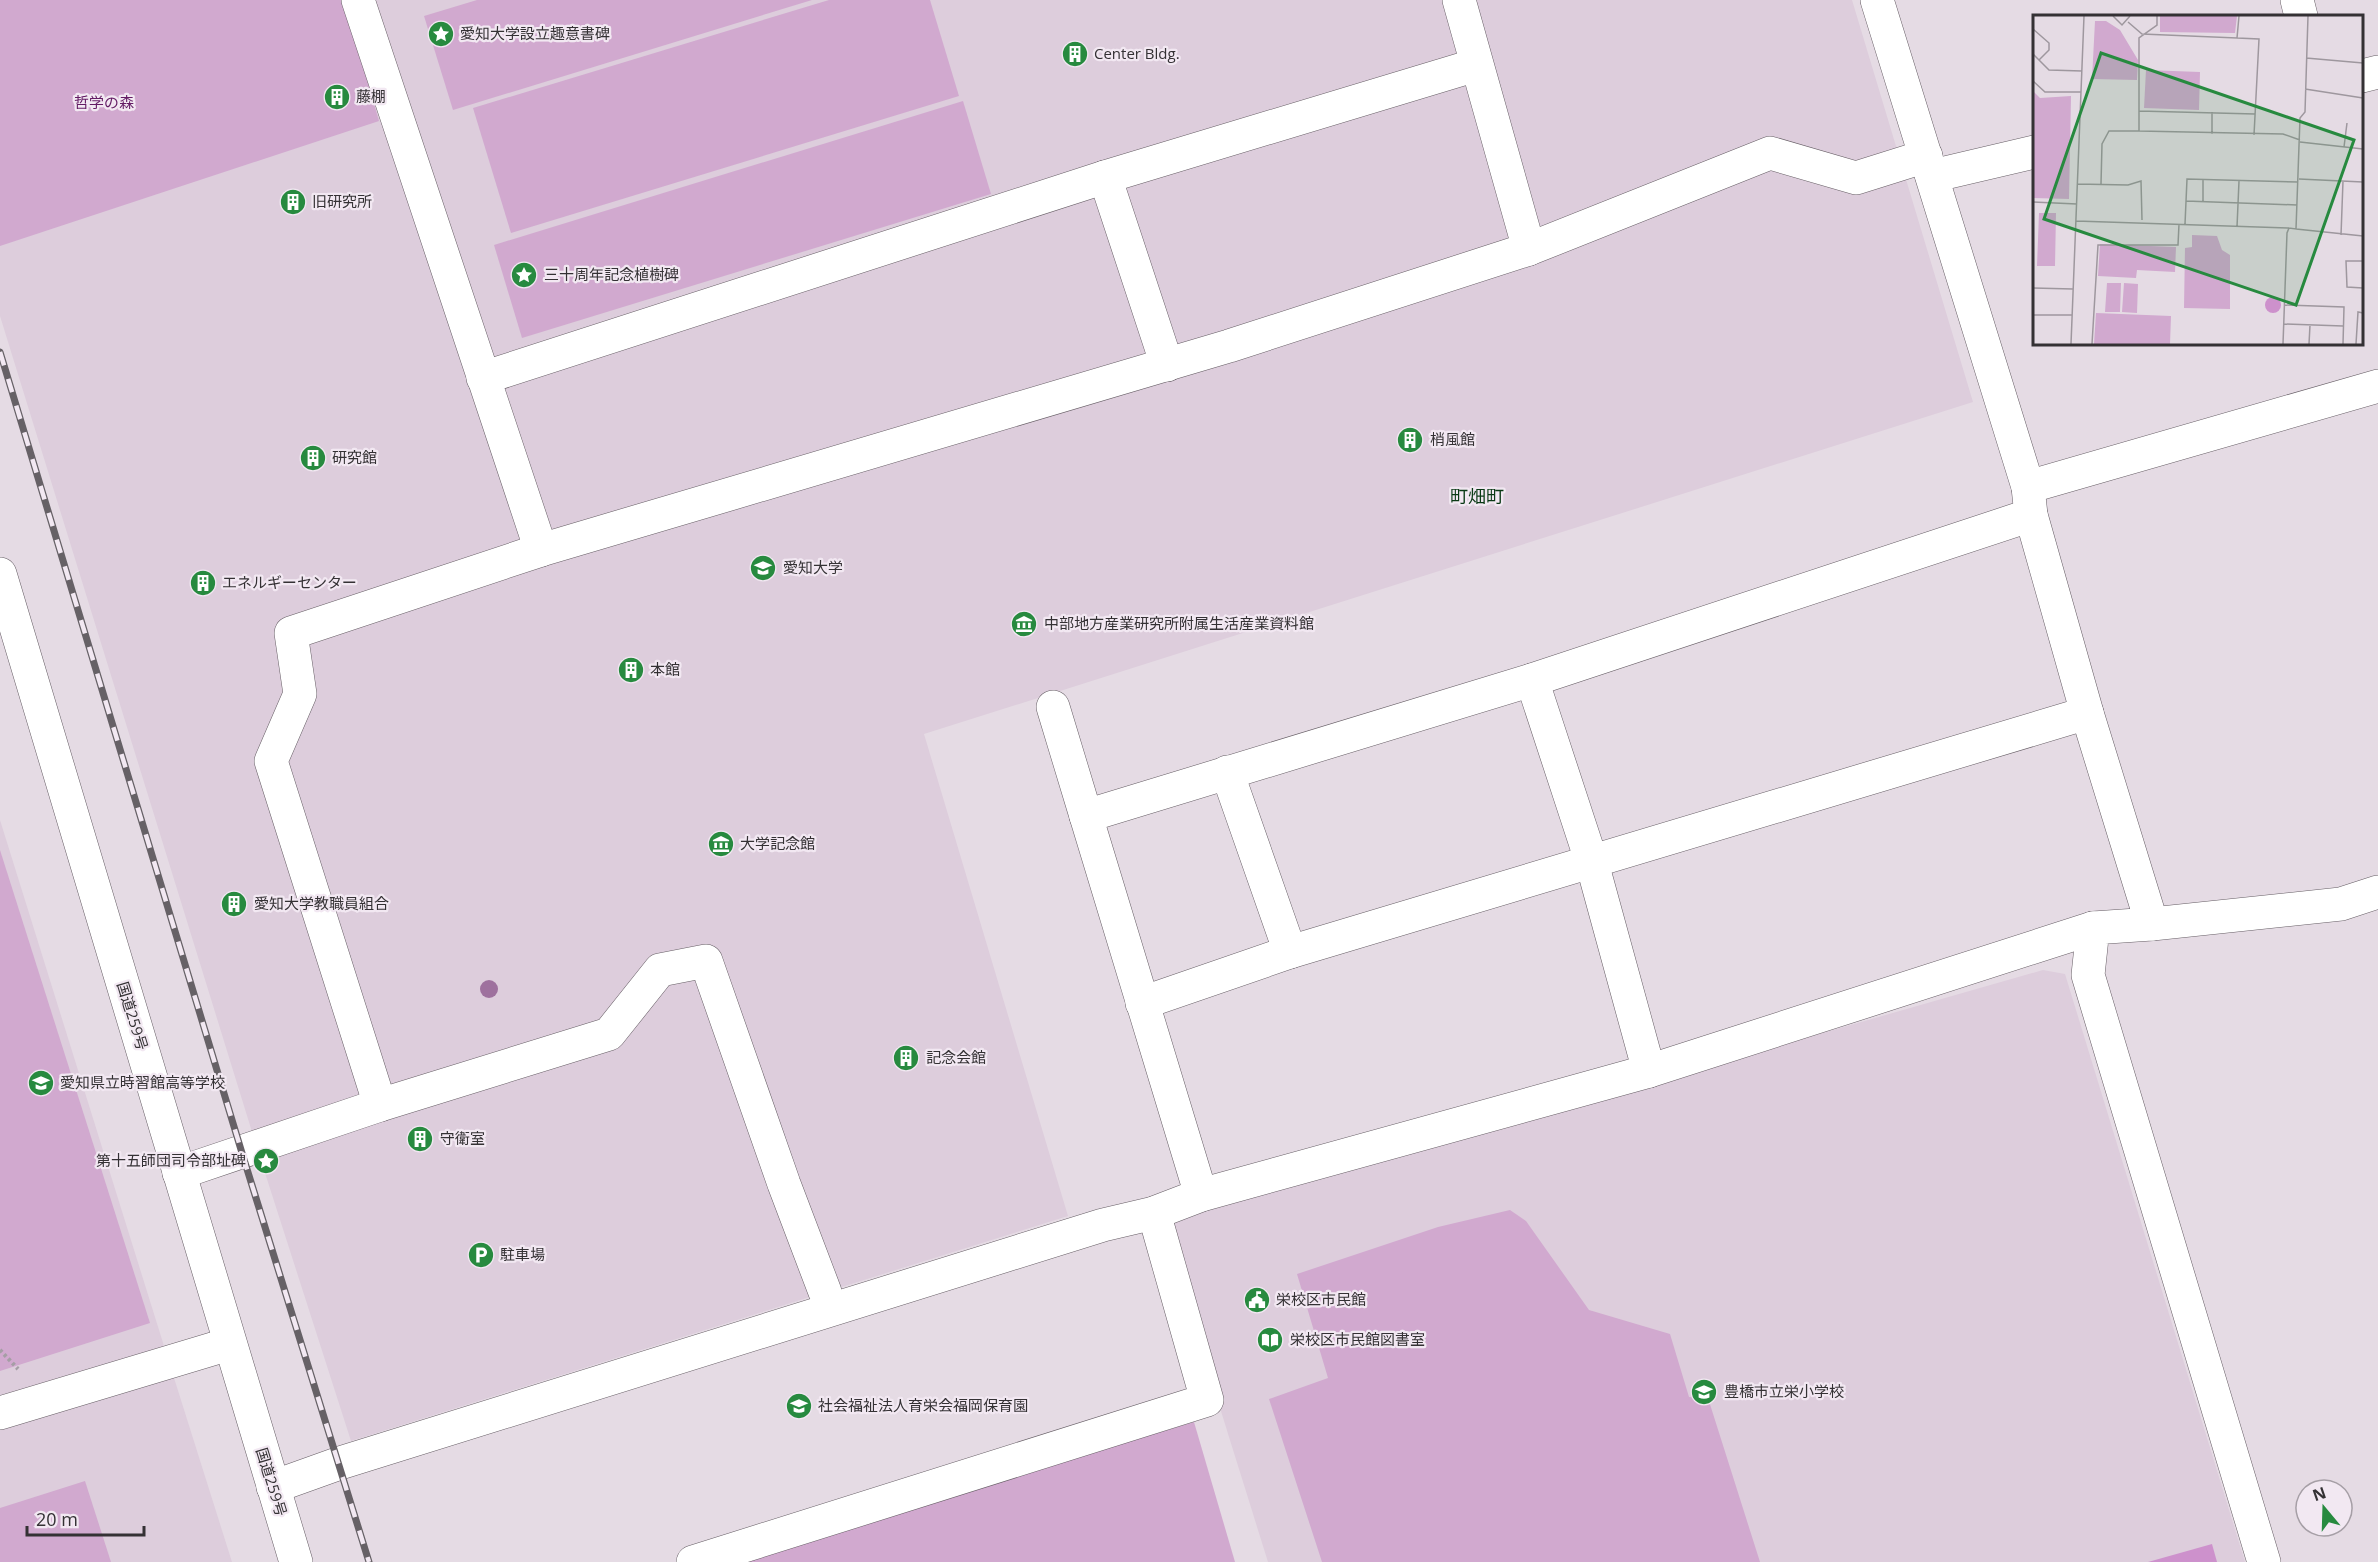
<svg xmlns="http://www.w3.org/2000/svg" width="2378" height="1562" viewBox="0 0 2378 1562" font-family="'Open Sans','Noto Sans JP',sans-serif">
	<rect width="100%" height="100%" fill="#e5dbe4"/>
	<g fill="#ddcddc">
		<polygon points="0,0 1852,0 1973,402 924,734 1068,1216 351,1441 257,1148 0,316"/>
		<polygon points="0,820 169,1362 232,1562 0,1562"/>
		<polygon points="2043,970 2065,974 2245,1562 1268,1562 1162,1222"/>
	</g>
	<g fill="#d1a9cf">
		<polygon points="0,0 344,0 379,121 0,246"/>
		<polygon points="477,0 812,0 453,110 424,16"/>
		<polygon points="829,0 930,0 959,96 511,233 473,108"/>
		<polygon points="963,101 991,194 522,338 494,245"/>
		<polygon points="0,850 150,1323 0,1371"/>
		<polygon points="1510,1210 1526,1221 1589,1310 1670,1334 1689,1397 1708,1398 1760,1562 1322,1562 1269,1399 1328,1378 1297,1274 1438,1227"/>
		<polygon points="1194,1422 1235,1562 725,1562"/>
		<polygon points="85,1481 111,1562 0,1562 0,1508"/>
	</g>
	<polygon fill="#cd91cc" points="2212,1544 2217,1562 2148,1562"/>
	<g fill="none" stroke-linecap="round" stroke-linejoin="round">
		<g stroke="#665e65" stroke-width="34">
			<g id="minor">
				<polyline points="358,0 541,550 291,633 300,694 271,761 380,1105"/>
				<polyline points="1459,0 1529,249"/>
				<polyline points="1877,0 2028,487 2031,515 2087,713 2152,924 2093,928 2088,975 2264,1562"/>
				<polyline points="2297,0 2301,16"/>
				<polyline points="2362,76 2378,72"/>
				<polyline points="1932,176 2034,152"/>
				<polyline points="1105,177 1167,365"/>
				<polyline points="483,378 1105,177 1476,65"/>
				<polyline points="2028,487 2378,386"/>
				<polyline points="541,550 1229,346 1529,249 1770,153 1856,178 1926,156"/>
				<polyline points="1532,680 1592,863 1649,1071"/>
				<polyline points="1053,707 1086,816"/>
				<polyline points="1227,772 1290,952"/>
				<polyline points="2152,924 2341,904 2378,892"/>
				<polyline points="1142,1003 1290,952 2087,713"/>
				<polyline points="179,1173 380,1105 609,1034 660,970 706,961 784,1184 825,1292"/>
				<polyline points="1201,1195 1086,816 1532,680 2031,515"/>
				<polyline points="0,1413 229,1344"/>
				<polyline points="273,1487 340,1463 1103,1225 1154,1213 1201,1195 1649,1071 2093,928"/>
				<polyline points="693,1562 1207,1400 1154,1213"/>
			</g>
		</g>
		<g stroke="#665e65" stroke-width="34">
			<polyline id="highway" points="0,574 296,1562"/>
		</g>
		<polyline stroke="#a59ea5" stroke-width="4" stroke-dasharray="3 3" stroke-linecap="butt" points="0,1350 18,1369"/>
		<use href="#minor" stroke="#fff" stroke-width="33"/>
		<use href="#highway" stroke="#fff" stroke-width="33"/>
		<g stroke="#666166" stroke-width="7">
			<polyline id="rail" points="0,352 242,1153 369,1562"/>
		</g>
		<use href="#rail" stroke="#f2e8f2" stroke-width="4.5" stroke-dasharray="14" stroke-linecap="butt"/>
	</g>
	<circle fill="#9e719e" cx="489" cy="989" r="9"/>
	<defs>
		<g id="sight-disc" transform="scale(1.35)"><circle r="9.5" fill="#278a3f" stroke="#f2e8f2"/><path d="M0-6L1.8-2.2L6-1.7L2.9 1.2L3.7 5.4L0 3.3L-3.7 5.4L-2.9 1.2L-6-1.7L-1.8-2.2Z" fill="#fff"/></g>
		<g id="building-disc" transform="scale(1.35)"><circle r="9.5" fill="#278a3f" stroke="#f2e8f2"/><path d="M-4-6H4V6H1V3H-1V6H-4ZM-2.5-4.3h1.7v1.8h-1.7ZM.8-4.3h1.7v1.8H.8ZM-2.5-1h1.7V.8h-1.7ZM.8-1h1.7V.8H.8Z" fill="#fff"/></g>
		<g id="university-disc" transform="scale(1.35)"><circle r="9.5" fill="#278a3f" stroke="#f2e8f2"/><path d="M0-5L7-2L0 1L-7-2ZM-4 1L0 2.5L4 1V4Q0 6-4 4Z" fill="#fff"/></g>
		<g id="museum-disc" transform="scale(1.35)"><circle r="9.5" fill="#278a3f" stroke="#f2e8f2"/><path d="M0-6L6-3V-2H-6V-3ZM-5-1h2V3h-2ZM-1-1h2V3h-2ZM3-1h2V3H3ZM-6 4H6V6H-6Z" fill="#fff"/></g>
		<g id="school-disc" transform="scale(1.35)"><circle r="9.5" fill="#278a3f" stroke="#f2e8f2"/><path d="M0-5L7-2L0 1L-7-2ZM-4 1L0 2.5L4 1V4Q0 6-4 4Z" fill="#fff"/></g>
		<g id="parking-disc" transform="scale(1.35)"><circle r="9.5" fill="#278a3f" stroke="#f2e8f2"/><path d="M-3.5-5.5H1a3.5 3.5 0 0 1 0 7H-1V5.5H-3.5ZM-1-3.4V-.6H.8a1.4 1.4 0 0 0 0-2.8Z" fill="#fff"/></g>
		<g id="civic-disc" transform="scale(1.35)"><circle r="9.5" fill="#278a3f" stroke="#f2e8f2"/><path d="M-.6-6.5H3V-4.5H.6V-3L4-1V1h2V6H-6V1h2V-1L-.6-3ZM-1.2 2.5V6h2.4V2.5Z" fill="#fff"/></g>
		<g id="library-disc" transform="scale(1.35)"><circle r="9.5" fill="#278a3f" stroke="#f2e8f2"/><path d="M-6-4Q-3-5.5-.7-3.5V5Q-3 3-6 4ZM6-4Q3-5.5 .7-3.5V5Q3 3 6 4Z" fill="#fff"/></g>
	</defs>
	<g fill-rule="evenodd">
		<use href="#sight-disc" x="441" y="34"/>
		<use href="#building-disc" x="1075" y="54"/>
		<use href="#building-disc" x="337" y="97"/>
		<use href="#building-disc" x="293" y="202"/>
		<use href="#sight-disc" x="524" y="275"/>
		<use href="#building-disc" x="1410" y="440"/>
		<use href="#building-disc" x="313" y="458"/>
		<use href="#university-disc" x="763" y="568"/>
		<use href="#building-disc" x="203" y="583"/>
		<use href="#museum-disc" x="1024" y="624"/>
		<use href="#building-disc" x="631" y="670"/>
		<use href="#museum-disc" x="721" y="844"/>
		<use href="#building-disc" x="234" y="904"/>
		<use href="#building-disc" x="906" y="1058"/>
		<use href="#school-disc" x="41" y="1083"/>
		<use href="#building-disc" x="420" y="1139"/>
		<use href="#sight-disc" x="266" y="1161"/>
		<use href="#parking-disc" x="481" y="1255"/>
		<use href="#civic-disc" x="1257" y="1300"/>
		<use href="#library-disc" x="1270" y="1340"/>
		<use href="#school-disc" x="1704" y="1392"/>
		<use href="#school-disc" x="799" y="1406"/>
	</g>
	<g text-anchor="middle" stroke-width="4.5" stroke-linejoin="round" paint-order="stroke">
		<g font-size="15" fill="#343134" stroke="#f2e8f2" text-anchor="start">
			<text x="460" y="39">愛知大学設立趣意書碑</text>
			<text x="1094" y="59">Center Bldg.</text>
			<text x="356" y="102">藤棚</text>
			<text x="312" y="207">旧研究所</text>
			<text x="544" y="280">三十周年記念植樹碑</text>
			<text x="1430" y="445">梢風館</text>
			<text x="332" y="463">研究館</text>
			<text x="783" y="573">愛知大学</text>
			<text x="222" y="588">エネルギーセンター</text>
			<text x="1044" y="629">中部地方産業研究所附属生活産業資料館</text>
			<text x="650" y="675">本館</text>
			<text x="740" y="849">大学記念館</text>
			<text x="254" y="909">愛知大学教職員組合</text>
			<text x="926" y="1063">記念会館</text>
			<text x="60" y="1088">愛知県立時習館高等学校</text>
			<text x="440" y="1144">守衛室</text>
			<text x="246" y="1166" text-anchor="end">第十五師団司令部址碑</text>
			<text x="500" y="1260">駐車場</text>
			<text x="1276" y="1305">栄校区市民館</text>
			<text x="1290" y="1345">栄校区市民館図書室</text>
			<text x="1724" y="1397">豊橋市立栄小学校</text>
			<text x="818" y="1411">社会福祉法人育栄会福岡保育園</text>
		</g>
		<g font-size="15" fill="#631b64" stroke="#f2e8f2">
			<text x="104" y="108">哲学の森</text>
		</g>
		<g font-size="15" fill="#343134" stroke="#f2e8f2">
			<text transform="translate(132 1016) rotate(73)" y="5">国道259号</text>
			<text transform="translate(271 1482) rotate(73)" y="5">国道259号</text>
		</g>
		<g font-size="18" fill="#0a3a15" stroke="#f2e8f2">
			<text x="1477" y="503">町畑町</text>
		</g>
	</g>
	<g transform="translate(2033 15)">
		<rect width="330" height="330" fill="#e5dbe4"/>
		<path d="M127 1H204L202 18 127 17ZM62 6H73L87 15 105 45 104 65 59 64ZM113 55 167 57 166 95 111 93ZM0 76 7 83 38 81 36 184 0 183ZM6 198H23L22 251H4ZM159 220 184 221 189 235 197 240V294L151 293 152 233 159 232ZM67 229 143 232 142 257 104 255 103 263 65 261ZM74 268H88L87 297H72ZM91 268 105 269 104 298 89 297ZM63 298 138 301 137 329H61Z" fill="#d1a9cf"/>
		<path d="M232 290a8 8 0 1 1 16 0a8 8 0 1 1-16 0Z" fill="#cd91cc"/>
		<path fill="none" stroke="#9e979e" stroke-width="1.5" d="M80 1 89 10 97 1M95 7 109 19 204 23 206 1M0 14 16 28V35L6 45M204 23 226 24 221 120M0 39 16 55 49 56M273 43 330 48M0 66 12 77H48M272 74 330 83M106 96 222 99M106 116 250 119 267 125M179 119V97M267 127 330 134M311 132 314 108M266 164 330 167M170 165V186M44 169 95 170 108 166 109 205M68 169 69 129 76 116H106V23L124 10V1M153 186 264 190M0 187 44 189M43 206 256 213M152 209 154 164 265 167M204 212 206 166M263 214 330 221M308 220 310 166M330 246H313L314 272 330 273M0 273 40 274M251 290 311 292 310 329M0 300H39M251 309 310 311M38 329 51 1M59 329 65 230H145L146 209M250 329 254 218 256 213 263 214 267 103 272 97 275 1M276 329 277 310M323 329 325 297 330 298"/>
		<path fill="#278a3f" fill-opacity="0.15" stroke="#278a3f" stroke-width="3" d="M68 38 321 125 263 290 11 204Z"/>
		<rect width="330" height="330" fill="none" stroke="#343134" stroke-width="3"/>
	</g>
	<g transform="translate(2324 1508) rotate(341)"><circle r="28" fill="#f2e8f2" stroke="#a69fa6" stroke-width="1.5"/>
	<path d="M0-4.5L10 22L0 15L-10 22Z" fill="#278a3f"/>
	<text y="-9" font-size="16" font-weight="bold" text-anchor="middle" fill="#343134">N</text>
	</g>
	<path d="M27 1526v9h117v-9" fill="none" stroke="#343134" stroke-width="3"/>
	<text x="36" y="1526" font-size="18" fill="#343134" stroke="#f2e8f2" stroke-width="4.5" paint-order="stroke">20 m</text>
</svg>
